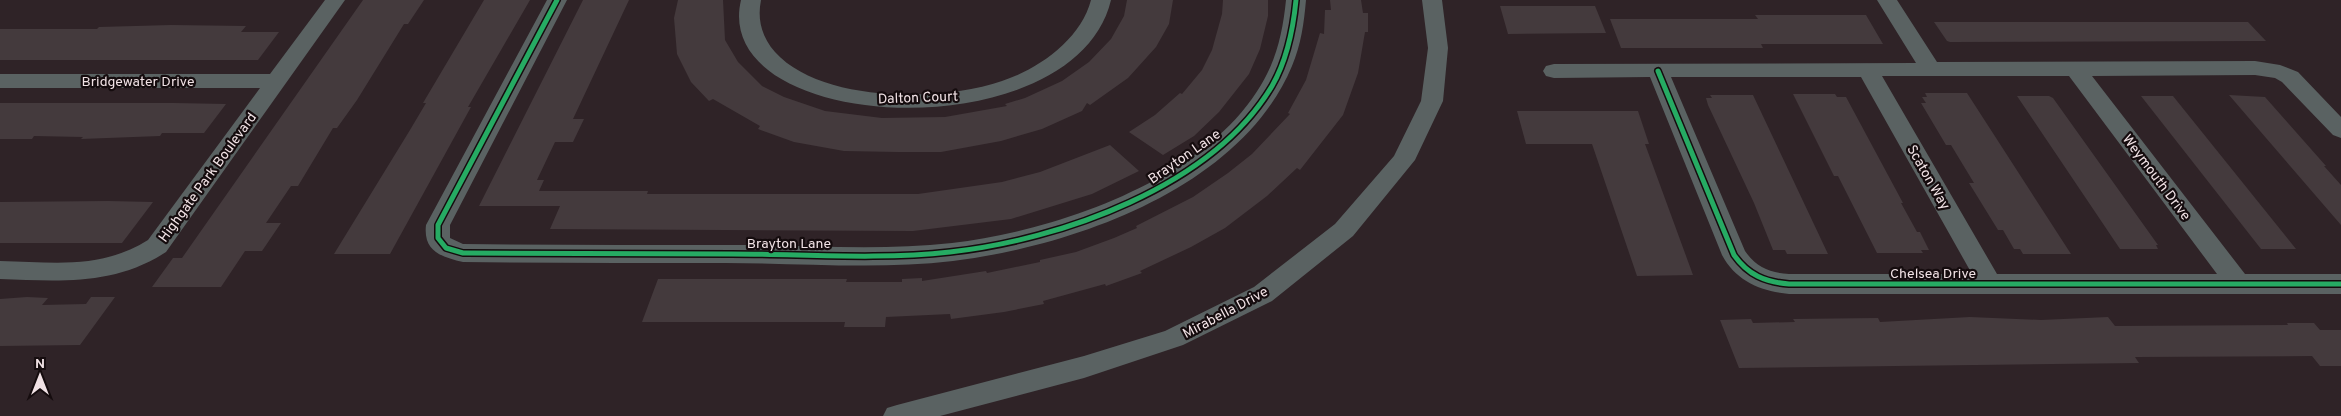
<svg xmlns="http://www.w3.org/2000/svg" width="2341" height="416" viewBox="0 0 2341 416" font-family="Overpass,sans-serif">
	<rect width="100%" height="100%" fill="#2f2327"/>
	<g fill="#443a3d">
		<polygon points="363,0 424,0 408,24 404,24 357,100 337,128 333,128 298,186 291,186 266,223 281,223 262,251 245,251 221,287 152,287 173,258 182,258"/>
		<polygon points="484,0 530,0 468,107 471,107 390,254 334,254 410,130 426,103 423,103"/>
		<polygon points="583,0 629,0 573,119 584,119 573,142 555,142 537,180 544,180 539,191 648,191 647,194 918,194 1002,182 1040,172 1110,145 1139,171 1092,194 1011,219 913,231 550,229 560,206 479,206"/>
		<polygon points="678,0 723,0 725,40 738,62 762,86 784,97 825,111 882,118 945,117 1007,106 1005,104 1025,98 1062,81 1089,62 1111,39 1124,16 1127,0 1173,0 1169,24 1156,47 1128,78 1090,105 1087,103 1082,111 1042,129 1001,141 941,152 898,152 844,151 794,142 758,129 760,126 713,99 709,101 691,82 677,54 674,18"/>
		<polygon points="1223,0 1268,0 1268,16 1260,49 1249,74 1219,112 1194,136 1163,155 1129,132 1155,115 1180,93 1182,94 1202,70 1212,50 1222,14"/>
		<polygon points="1330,0 1361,0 1363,13 1368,13 1368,32 1365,32 1358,73 1343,115 1300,170 1297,168 1267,196 1225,228 1191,247 1140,271 1142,273 1106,286 1105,284 1043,301 1044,304 1004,312 951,319 950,314 886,317 885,327 844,327 845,322 642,322 658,279 847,279 846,282 902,282 902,279 922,278 922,281 986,271 987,273 1040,262 1040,260 1076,252 1114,238 1137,228 1136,226 1193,197 1228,173 1252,154 1290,114 1288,113 1306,80 1320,33 1324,34 1325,10 1331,10"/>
		<polygon points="1500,6 1595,6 1606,33 1508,34"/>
		<polygon points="1755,15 1866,15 1883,44 1761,44 1763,48 1621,48 1610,19 1758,19"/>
		<polygon points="1934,22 2248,22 2266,41 1950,42 1947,41"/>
		<polygon points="171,25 246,26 241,32 279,32 258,60 0,60 0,29 97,29 99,27"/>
		<polygon points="1925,93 1967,93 2071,254 2023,254 2020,249 2014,249 2003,230 1998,230 1969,183 1974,183 1951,145 1946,145 1921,103 1926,103 1922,97 1927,97"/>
		<polygon points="1793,94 1835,94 1837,97 1846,97 1903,203 1901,203 1917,232 1920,232 1929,250 1921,250 1923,253 1877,253 1838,176 1834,176"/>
		<polygon points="1710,95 1753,95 1828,254 1787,254 1785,250 1773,250 1754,203 1708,105 1706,98 1712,98"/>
		<polygon points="2229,95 2265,97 2326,166 2324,166 2341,185 2341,225"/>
		<polygon points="2017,96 2049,96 2053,98 2158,245 2156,245 2158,249 2120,249"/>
		<polygon points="2141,96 2173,96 2296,249 2261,249"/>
		<polygon points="0,103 174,103 226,104 204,133 162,133 160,136 81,139 83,137 34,136 32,139 0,139"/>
		<polygon points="1517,111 1638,111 1649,144 1645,144 1693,275 1637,276 1592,144 1526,144"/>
		<polygon points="108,201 153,202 122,243 0,243 0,202"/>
		<polygon points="27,297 48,298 42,305 86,304 91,297 115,297 80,345 0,346 0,299"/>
		<polygon points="1970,317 2041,320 2108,317 2115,326 2288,325 2287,323 2314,323 2320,330 2341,330 2341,366 2320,366 2312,356 2135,357 2139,363 1739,368 1720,320 1751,319 1753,323 1795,322 1793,319 1878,318 1880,322"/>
	</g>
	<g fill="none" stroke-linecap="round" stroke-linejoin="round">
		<g fill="#5a6262" fill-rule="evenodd">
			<path d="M325 0H345L166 252C114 286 59 281 0 279V261C54 262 100 270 148 240L260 88H0V74H270Z"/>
			<path d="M547 0H567L450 225V238L463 244C552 245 642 245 731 245 805 245 879 251 952 243 1056 231 1205 180 1261 85 1277 59 1283 30 1286 0H1306C1304 23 1301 45 1292 66 1241 188 1074 246 953 261 878 270 801 263 725 263 638 263 550 263 463 262 441 257 423 251 426 225Z"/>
			<path d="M741 0H761C757 20 762 37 775 52 821 103 941 102 1002 81 1039 69 1081 39 1091 0H1111C1075 152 709 135 741 0Z"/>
			<polygon points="1422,0 1442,0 1448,48 1443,101 1415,160 1353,236 1272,301 1183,345 1084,378 940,416 883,416 887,408 897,405 1084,356 1165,331 1254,287 1335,224 1394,156 1421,101 1428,48"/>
			<path d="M1877 0H1897L1937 62 2255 61 2280 65 2298 72 2341 117V138L2333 135 2282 82 2275 78 2255 75 2092 76 2245 274H2341V294H1789C1760 291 1736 281 1722 255L1650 77 1554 78 1546 76 1543 71 1546 66 1554 64 1916 63ZM1882 76H2069L2217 274H1997ZM1671 77H1861L1972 274H1789C1770 273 1756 267 1745 251Z"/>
		</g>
		<g stroke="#150c0e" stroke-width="8">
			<g id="cycleway">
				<path d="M557 0 438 225V238L446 248 463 253C552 254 641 254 731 254 804 254 877 260 950 252 1060 240 1212 187 1272 86 1287 60 1293 31 1296 0"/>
				<path d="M1658 71 1734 255C1748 275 1765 282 1789 284H2341"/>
			</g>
		</g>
		<use href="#cycleway" stroke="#26ab63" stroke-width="5"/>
	</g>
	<g text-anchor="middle" stroke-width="4.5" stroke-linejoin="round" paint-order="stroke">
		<g font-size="14" fill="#f1e2e5" stroke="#150c0e">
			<text x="138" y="86">Bridgewater Drive</text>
			<text transform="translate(918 97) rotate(-2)" y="5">Dalton Court</text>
			<text transform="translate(1184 156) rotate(-35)" y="5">Brayton Lane</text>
			<text transform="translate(207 177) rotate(-54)" y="5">Highgate Park Boulevard</text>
			<text transform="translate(1929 177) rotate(60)" y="5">Scaton Way</text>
			<text transform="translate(2157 177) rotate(53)" y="5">Weymouth Drive</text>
			<text x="789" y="248">Brayton Lane</text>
			<text x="1933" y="278">Chelsea Drive</text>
			<text transform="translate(1225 312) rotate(-28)" y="5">Mirabella Drive</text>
		</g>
	</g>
	<g transform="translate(40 376)" stroke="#150c0e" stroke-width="4" paint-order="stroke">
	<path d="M0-4L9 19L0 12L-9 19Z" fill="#f1e2e5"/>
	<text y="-8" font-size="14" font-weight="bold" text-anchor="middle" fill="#f1e2e5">N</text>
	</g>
</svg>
